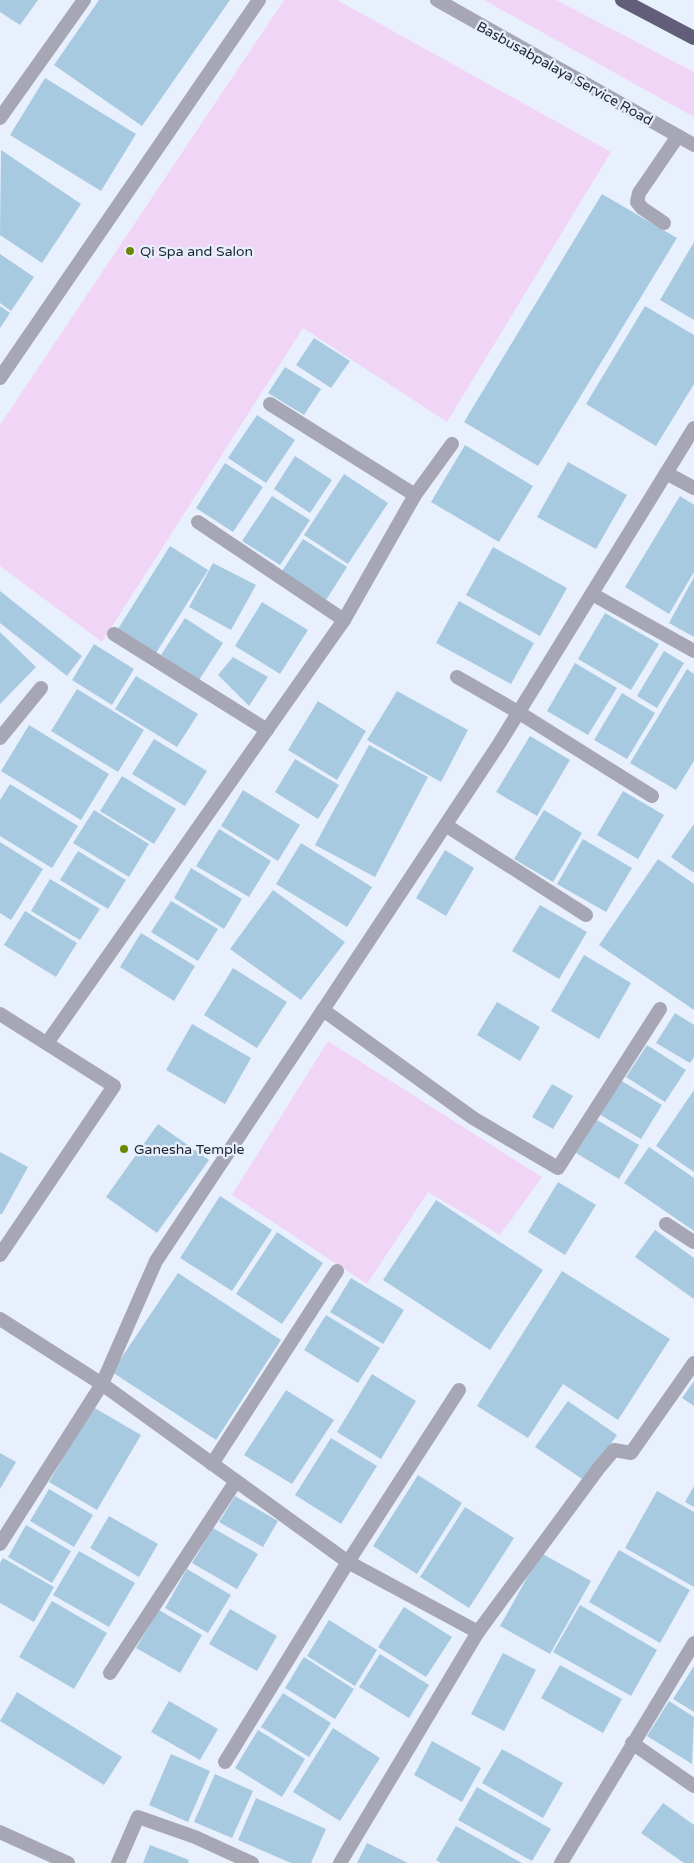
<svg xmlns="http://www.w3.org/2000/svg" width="694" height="1863" viewBox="0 0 694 1863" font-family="'Varela Round',sans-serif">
	<rect width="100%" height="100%" fill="#e9f0fd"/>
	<g fill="#f0d5f6">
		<polygon points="284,0 337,0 611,152 447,422 303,328 102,642 0,566 0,425"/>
		<polygon points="484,0 556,0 694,72 694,117"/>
		<polygon points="328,1041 542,1177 500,1235 428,1192 367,1284 232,1195"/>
	</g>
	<g fill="#a7cae1">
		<polygon points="0,0 38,0 20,25 0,12"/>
		<polygon points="99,0 230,0 142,126 54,65"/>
		<polygon points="45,78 136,134 101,191 10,135"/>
		<polygon points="1,150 81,204 42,263 0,235"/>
		<polygon points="602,194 677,238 538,466 464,422"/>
		<polygon points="694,242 694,320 660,300"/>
		<polygon points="0,254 34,277 11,311 0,303"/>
		<polygon points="0,306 10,313 0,328"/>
		<polygon points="645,306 694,335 694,384 656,446 586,404"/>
		<polygon points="314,338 350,361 331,388 296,365"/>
		<polygon points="285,367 321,389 304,415 268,393"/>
		<polygon points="257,415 295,440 266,483 228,458"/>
		<polygon points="465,445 533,486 499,542 431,502"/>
		<polygon points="295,456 332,480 310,513 274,489"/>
		<polygon points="568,462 627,495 596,549 537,517"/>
		<polygon points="225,463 263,487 233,532 196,508"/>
		<polygon points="344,474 388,503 348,564 304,535"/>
		<polygon points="272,496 310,520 280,565 242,541"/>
		<polygon points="680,496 694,505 694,572 669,614 625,587"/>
		<polygon points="303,539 347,567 326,600 282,571"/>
		<polygon points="170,546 208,570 156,653 118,629"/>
		<polygon points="493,547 567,588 540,636 466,595"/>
		<polygon points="213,563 256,585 231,630 189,607"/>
		<polygon points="694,577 694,637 669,623"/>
		<polygon points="0,591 82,656 67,676 0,623"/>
		<polygon points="459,601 534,643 511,684 436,643"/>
		<polygon points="262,602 308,630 280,674 235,646"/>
		<polygon points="605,613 659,644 631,690 578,659"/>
		<polygon points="185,618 223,643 199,680 161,655"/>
		<polygon points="0,632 36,667 0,704"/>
		<polygon points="94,644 134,669 112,705 72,680"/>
		<polygon points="664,651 684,663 657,708 637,696"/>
		<polygon points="233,657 268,677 249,706 218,675"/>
		<polygon points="575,663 617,688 588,735 547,711"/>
		<polygon points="687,669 694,674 694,761 676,790 630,763"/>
		<polygon points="136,676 198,714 177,747 115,709"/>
		<polygon points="77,689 144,730 118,772 51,731"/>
		<polygon points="397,691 468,730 441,782 367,740"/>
		<polygon points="622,693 655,713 627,759 594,740"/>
		<polygon points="318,701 366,731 337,780 288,750"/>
		<polygon points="29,725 109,774 81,820 1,771"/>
		<polygon points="530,736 570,760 537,816 496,792"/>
		<polygon points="154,739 207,771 185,806 132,774"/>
		<polygon points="369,745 428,777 375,877 315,845"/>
		<polygon points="295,759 339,785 318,819 275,792"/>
		<polygon points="122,776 176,809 154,844 100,811"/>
		<polygon points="10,784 78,826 52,868 0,836 0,800"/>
		<polygon points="243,790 300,825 278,861 221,826"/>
		<polygon points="623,791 664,815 638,859 597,835"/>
		<polygon points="94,810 149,844 129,877 73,843"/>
		<polygon points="544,810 582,833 553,882 514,859"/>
		<polygon points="694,824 694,873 671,857"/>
		<polygon points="219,829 271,861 249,897 196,866"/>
		<polygon points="583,839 632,868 606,912 557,884"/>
		<polygon points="0,842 43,869 11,920 0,913"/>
		<polygon points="301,843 372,887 347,927 276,884"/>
		<polygon points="445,850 474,868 446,916 416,898"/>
		<polygon points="78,851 126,880 108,909 60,880"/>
		<polygon points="658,859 694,884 694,1010 599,945"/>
		<polygon points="191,868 242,899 224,929 174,898"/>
		<polygon points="50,879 100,909 80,940 31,911"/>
		<polygon points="273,890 345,942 301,1000 230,949"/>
		<polygon points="171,901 218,929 198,961 151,932"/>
		<polygon points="540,905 587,932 559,979 512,951"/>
		<polygon points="25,911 77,943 56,977 4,945"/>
		<polygon points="141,933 195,966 174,1001 120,967"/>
		<polygon points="584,955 631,983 599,1039 551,1011"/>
		<polygon points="233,968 287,1002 257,1048 204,1015"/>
		<polygon points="497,1002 540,1027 520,1061 477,1035"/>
		<polygon points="675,1013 694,1025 694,1057 690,1063 656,1043"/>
		<polygon points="192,1024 251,1058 225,1104 166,1070"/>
		<polygon points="647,1045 686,1070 665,1102 626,1077"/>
		<polygon points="620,1080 662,1105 641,1139 599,1114"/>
		<polygon points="552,1084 573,1096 553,1129 532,1117"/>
		<polygon points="694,1090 694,1172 656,1146"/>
		<polygon points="597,1120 639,1145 619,1179 576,1153"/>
		<polygon points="158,1124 209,1160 157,1233 106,1197"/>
		<polygon points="649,1147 694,1178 694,1231 624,1183"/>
		<polygon points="0,1152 28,1167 2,1214 0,1214"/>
		<polygon points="558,1182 596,1205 565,1255 528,1232"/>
		<polygon points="220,1196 272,1230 232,1291 180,1258"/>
		<polygon points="436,1200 543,1270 490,1350 383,1280"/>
		<polygon points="655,1230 694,1258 694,1299 635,1257"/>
		<polygon points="277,1232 323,1263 282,1324 236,1294"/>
		<polygon points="562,1271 670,1339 618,1420 563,1384 528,1438 477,1406"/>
		<polygon points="178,1273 281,1340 216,1440 112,1372"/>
		<polygon points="351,1278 404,1310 383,1344 330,1312"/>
		<polygon points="326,1315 380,1348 358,1383 304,1350"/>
		<polygon points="372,1374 416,1401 381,1459 337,1432"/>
		<polygon points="694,1381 694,1406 682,1398"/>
		<polygon points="286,1390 334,1420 292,1484 244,1455"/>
		<polygon points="568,1401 617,1435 585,1481 535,1447"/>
		<polygon points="93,1407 141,1435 97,1510 49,1482"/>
		<polygon points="331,1438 377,1466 341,1524 295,1495"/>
		<polygon points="0,1453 16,1462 0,1489"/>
		<polygon points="418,1475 462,1503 417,1574 373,1546"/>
		<polygon points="694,1486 694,1507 685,1502"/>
		<polygon points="49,1489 93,1515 74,1547 30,1521"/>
		<polygon points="657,1491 694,1512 694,1587 625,1548"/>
		<polygon points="235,1496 278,1521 263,1547 219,1522"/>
		<polygon points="465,1507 514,1538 469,1608 420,1577"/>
		<polygon points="109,1516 158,1544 139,1577 90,1548"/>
		<polygon points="26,1525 71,1551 52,1583 8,1557"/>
		<polygon points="213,1528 258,1554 237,1589 192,1563"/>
		<polygon points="619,1550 690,1590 660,1643 589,1602"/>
		<polygon points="79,1551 135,1583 109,1627 53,1595"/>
		<polygon points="541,1553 591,1581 550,1654 500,1626"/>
		<polygon points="3,1558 54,1587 34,1622 0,1603 0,1563"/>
		<polygon points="187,1569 231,1595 208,1633 165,1608"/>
		<polygon points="52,1601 107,1633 74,1689 19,1657"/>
		<polygon points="580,1605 657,1650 631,1696 553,1652"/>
		<polygon points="404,1607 452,1637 426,1677 378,1647"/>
		<polygon points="230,1609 277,1636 257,1671 209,1644"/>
		<polygon points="159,1610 202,1635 180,1673 136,1648"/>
		<polygon points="329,1620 377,1650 355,1686 307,1656"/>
		<polygon points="503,1653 536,1670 504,1731 471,1714"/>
		<polygon points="380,1654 429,1685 409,1718 359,1687"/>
		<polygon points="304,1657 354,1689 335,1719 285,1688"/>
		<polygon points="560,1665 622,1699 603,1733 541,1698"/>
		<polygon points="694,1666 694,1712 673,1699"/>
		<polygon points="17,1692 122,1757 104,1785 0,1721"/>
		<polygon points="283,1693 331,1723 309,1757 261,1727"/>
		<polygon points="169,1701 218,1729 200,1760 151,1732"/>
		<polygon points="669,1701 694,1717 692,1764 647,1736"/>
		<polygon points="333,1728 380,1758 340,1821 293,1792"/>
		<polygon points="258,1730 305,1759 282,1797 235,1768"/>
		<polygon points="432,1741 481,1768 462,1802 414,1775"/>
		<polygon points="502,1749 563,1783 543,1818 482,1783"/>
		<polygon points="171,1754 210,1771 188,1822 149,1805"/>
		<polygon points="215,1774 253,1791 232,1838 194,1822"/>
		<polygon points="477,1787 551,1829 532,1861 458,1820"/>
		<polygon points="256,1798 326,1829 311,1863 291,1863 238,1840"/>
		<polygon points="663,1803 694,1825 694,1863 684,1863 641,1833"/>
		<polygon points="456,1826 522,1863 441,1863 436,1860"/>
		<polygon points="367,1843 408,1863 357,1863"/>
		<polygon points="150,1845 189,1860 188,1863 143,1863"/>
	</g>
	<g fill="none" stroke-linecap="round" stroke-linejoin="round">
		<g stroke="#a7a6b5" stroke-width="14">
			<polyline points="664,223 642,208 637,202 639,193 678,136"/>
			<polyline points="457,677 518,712"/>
		</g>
		<g stroke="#a7a6b5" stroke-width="14">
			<polyline points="0,118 84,0"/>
			<polyline points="0,378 259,0"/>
			<polyline points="666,473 694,488"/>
			<polyline points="415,495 452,444"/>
			<polyline points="198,522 344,620"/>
			<polyline points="592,594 694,651"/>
			<polyline points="114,634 267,730"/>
			<polyline points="518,712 652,796"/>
			<polyline points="0,738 41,688"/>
			<polyline points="447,826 586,915"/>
			<polyline points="660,1009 558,1168 473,1118 323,1010 499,744 694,428"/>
			<polyline points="0,1014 114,1086 0,1255"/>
			<polyline points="47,1043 344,620 415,495 270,404"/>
			<polyline points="666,1224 694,1242"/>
			<polyline points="0,1319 102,1384 348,1562 478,1632 340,1863"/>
			<polyline points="212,1464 337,1271"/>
			<polyline points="0,1544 102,1384 156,1261 323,1010"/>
			<polyline points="478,1632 598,1469 614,1450 631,1453 694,1363"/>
			<polyline points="110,1673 236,1481"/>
			<polyline points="632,1743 694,1786"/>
			<polyline points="225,1762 348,1562 459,1390"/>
			<polyline points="0,1832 68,1863"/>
			<polyline points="118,1863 138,1817 195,1837 252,1863"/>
			<polyline points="561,1863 694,1643"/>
		</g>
		<polyline stroke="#a7a6b5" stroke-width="14" points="437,0 694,145"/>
		<polyline stroke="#625e7a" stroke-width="14" points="622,0 694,38"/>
	</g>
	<g fill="#698700" stroke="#e9f0fd" stroke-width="2">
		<circle cx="130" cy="251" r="5"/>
		<circle cx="124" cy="1149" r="5"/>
	</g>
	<g text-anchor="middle" stroke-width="4.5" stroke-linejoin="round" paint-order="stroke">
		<g font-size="14" fill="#1f2632" stroke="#e9f0fd">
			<text transform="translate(565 73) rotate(29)" y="5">Basbusabpalaya Service Road</text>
		</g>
		<g font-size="14" fill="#1f2632" stroke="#e9f0fd" text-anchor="start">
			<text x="140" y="256">Qi Spa and Salon</text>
			<text x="134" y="1154">Ganesha Temple</text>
		</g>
	</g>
</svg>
